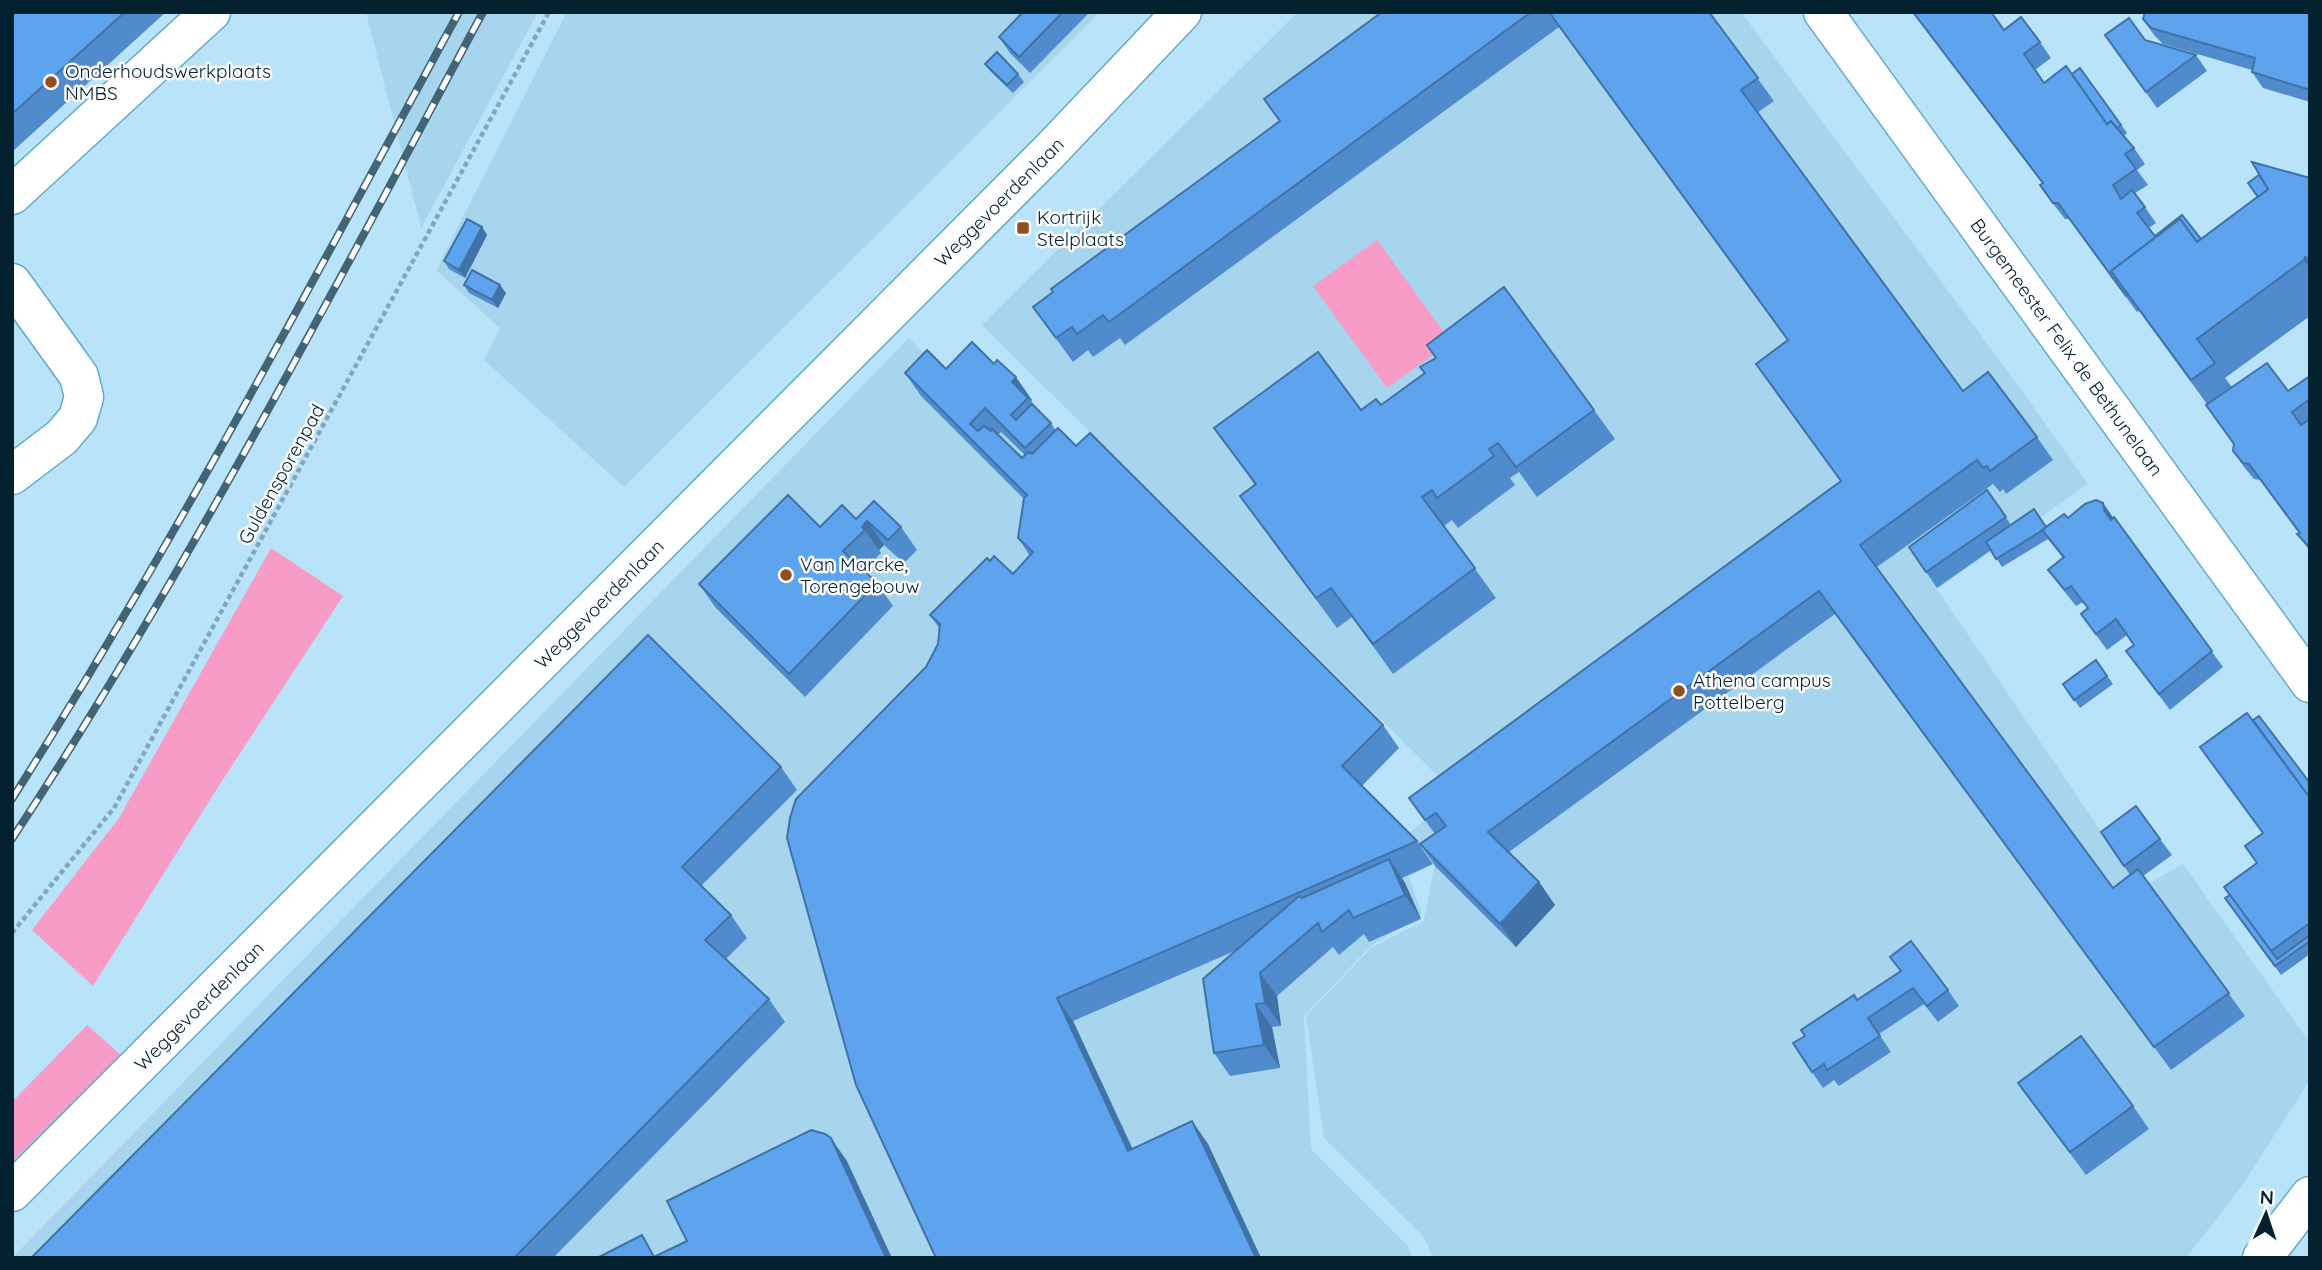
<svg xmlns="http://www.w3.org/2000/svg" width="2322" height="1270" viewBox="0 0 2322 1270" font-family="Quicksand,sans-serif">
	<rect width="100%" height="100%" fill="#b9e3f9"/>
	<g fill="#a7d5ed">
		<polygon points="366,12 538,12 421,228 421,227"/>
		<polygon points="567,12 1100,12 624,487 484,360 500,328 436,270"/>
		<polygon points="1298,12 1741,12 2015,381 2088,484 1937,589 2140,889 2183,864 2310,1043 2310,1080 2241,1187 2186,1258 1433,1258 1424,1237 1324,1138 1306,1016 1372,947 1424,921 1435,863 1408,834 1455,793 982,325"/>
		<polygon points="909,338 962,392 1013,383 1032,400 1028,405 1042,472 1433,864 1409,877 1422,914 1371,946 1304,1016 1311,1149 1409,1247 1412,1258 12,1258"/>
	</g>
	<g fill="#f79cc6">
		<polygon points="1377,240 1451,342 1387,388 1313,286"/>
		<polygon points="271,548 343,596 218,787 93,986 32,930 119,818"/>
		<polygon points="87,1025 121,1055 12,1162 12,1102"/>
	</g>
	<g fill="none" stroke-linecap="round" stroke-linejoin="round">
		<g stroke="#62a9cc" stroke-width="41">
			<g id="minor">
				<polyline points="1823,12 2310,683"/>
				<polyline points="12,195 211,12"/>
				<polyline points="12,283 79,376 84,397 78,418 62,437 12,475"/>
				<polyline points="12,1192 1050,151 1182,12"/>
			</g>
		</g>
		<g stroke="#62a9cc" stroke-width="41">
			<polyline id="major" points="2262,1258 2310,1196"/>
		</g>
		<polyline stroke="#81a7bb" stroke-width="4.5" stroke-dasharray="5 3.5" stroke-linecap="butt" points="12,933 114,808 549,12"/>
		<use href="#minor" stroke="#fff" stroke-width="38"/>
		<use href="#major" stroke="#fff" stroke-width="38"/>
		<g stroke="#426475" stroke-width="8">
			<g id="rail">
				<path d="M12 799C174 544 315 277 459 12"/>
				<path d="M12 839C186 574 333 291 483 12"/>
			</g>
		</g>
		<use href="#rail" stroke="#fcfcfc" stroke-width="5" stroke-dasharray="16" stroke-linecap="butt"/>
	</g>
	<g fill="#508ccd" fill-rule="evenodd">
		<polygon points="12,12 166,12 12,152"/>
		<polygon points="1023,12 1090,12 1030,73 1010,53 999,37"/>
		<polygon points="1382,12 1709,12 1774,101 1757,113 1963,391 2037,437 2053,460 2006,494 2003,489 2000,492 1993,484 1877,567 2113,888 2130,875 2101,832 2160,839 2172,855 2143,876 2245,1016 2171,1070 1835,614 1509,852 1539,882 1555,905 1516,947 1436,867 1420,844 1435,834 1409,798 1840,481 1788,341 1559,27 1125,345 1120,338 1093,357 1088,350 1073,362 1033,307 1279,121"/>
		<polygon points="1912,12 1997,12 1993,15 2004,30 2040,42 2051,58 2035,70 2044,83 2072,74 2080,68 2127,133 2124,136 2134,148 2145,164 2137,170 2148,185 2135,193 2156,223 2149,228 2155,236 2201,239 2310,178 2310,316 2225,378 2232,387 2288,391 2310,376 2310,551 2297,534 2299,533 2260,480 2254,479 2244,467 2233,451 2234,444 2206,405 2207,404 2139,311 2137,312 2069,219 2065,219 2051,201 2040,185 2042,183"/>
		<polygon points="2310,12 2310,102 2263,88 2252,72 2252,70 2163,44 2154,35 2143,19"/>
		<polygon points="2105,35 2196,55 2207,71 2157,108"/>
		<polygon points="985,64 1018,74 1024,82 1013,93 991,72"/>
		<polygon points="482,227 487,235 465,278 449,269 444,261"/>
		<polygon points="464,285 506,293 498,308 469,293"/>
		<path d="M994 364 1032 400 1031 401 1036 408 1051 423 1056 431 1076 446 1383 725 1399 748 1362 786 1417 841 1433 864 1402 878 1405 883 1421 919 1369 942 1364 934 1339 955 1333 947 1277 996 1281 1026 1272 1027 1280 1068 1230 1076 1214 1053 1237 950 1073 1021 1133 1149 1192 1121 1208 1144 1261 1258H936L926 667 938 644 939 628 930 615 990 561 1013 574 1030 556 1018 538 1024 499 921 396 905 373ZM1001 432 1025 455 1022 458 998 435Z"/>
		<polygon points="1420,367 1594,410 1615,439 1537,497 1519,472 1510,478 1515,485 1458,528 1452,520 1444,526 1496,598 1393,674 1352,617 1337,628 1261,525 1240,496 1255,485 1214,428 1361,410 1381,405 1425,373"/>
		<polygon points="1987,490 2011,525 2046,527 2103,503 2113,518 2114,517 2223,667 2170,710 2126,651 2134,645 2127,635 2107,650 2081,614 2088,608 2083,602 2076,606 2060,586 2048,570 2063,558 2048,539 2002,567 1991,550 1937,588 1909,547"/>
		<polygon points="856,519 901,527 917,550 904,563 884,545 879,550 881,553 864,570 877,583 893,606 805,697 715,607 699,584 820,527"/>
		<polygon points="2096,660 2113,684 2080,708 2063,684"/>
		<polygon points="2253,720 2310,783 2310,954 2281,975 2225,898 2230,895 2257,863 2262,833"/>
		<polygon points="781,767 797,790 701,886 731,915 747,938 726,959 769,999 785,1022 553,1258 31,1258"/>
		<polygon points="1900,972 1948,990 1959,1006 1938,1022 1924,1004 1879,1034 1891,1052 1839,1086 1834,1080 1823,1088 1812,1072 1857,1000"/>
		<polygon points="2018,1083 2133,1106 2149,1129 2086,1175"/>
	</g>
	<g fill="#4172a7">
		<polygon points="482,227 487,235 465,278 459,270"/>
		<polygon points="2305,257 2310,265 2310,269 2304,260"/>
		<polygon points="500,285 506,293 498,308 492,300"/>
		<polygon points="1016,377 1032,400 1031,401 1012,382"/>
		<polygon points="2103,503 2114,519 2115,526 2104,510"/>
		<polygon points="867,521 884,545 879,550 865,530 862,527"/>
		<polygon points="1389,859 1405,883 1421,919 1405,895"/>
		<polygon points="1539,882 1555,905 1516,947 1500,924"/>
		<polygon points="1260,973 1277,996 1281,1026 1265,1003"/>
		<polygon points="1057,998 1073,1021 1144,1175 1128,1151"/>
		<polygon points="1256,1004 1272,1027 1280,1068 1264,1045"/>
		<polygon points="1192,1121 1208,1144 1261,1258 1256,1258"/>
		<polygon points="831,1138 847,1161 892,1258 886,1258"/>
	</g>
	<g fill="#5da3ee" stroke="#4172a7" stroke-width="2">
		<polygon points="12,12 125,12 12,114"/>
		<polygon points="1023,12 1063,12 1019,57 999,37"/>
		<polygon points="1382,12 1531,12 1109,322 1103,315 1077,334 1072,327 1056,338 1033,307 1053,292 1051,289 1280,121 1264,99"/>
		<polygon points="1549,12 1709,12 1758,78 1741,90 1963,391 1988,372 2037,437 1990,471 1987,466 1983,468 1977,460 1860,545 2113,888 2138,869 2229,993 2154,1047 1819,591 1488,832 1539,882 1500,924 1420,844 1446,826 1436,813 1425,820 1409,798 1841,481 1756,364 1788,340"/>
		<polygon points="1913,12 1991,12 2004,30 2021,17 2040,42 2024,54 2044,83 2066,66 2107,124 2111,121 2134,148 2125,154 2136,169 2113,185 2121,199 2132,190 2145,207 2137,213 2155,236 2182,215 2201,239 2197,242 2180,219 2111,271 2128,295 2126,296 2058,203 2053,203 2040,185 2043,183"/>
		<polygon points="2145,12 2310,12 2310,90 2252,72 2255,58 2151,28 2143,19"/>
		<polygon points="2129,18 2145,40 2196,55 2146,92 2105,35"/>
		<polygon points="997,52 1018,74 1007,85 985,64"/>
		<polygon points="2080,68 2121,125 2117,128 2111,121 2107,124 2072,74"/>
		<polygon points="2252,162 2310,178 2310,259 2305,257 2304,260 2197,339 2215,363 2191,380 2111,271 2180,219 2197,242 2268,189"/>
		<polygon points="2259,175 2268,189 2258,197 2248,183"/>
		<polygon points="467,219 482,227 459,270 444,261"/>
		<polygon points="472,270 500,285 492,300 464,285"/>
		<polygon points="1504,287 1594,410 1516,467 1498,443 1489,449 1494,456 1437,498 1432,490 1422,497 1475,568 1373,644 1331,588 1316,598 1240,496 1256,484 1214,428 1318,352 1361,410 1376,399 1381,405 1425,373 1420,367 1436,358 1427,345"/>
		<polygon points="972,342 994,364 997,360 1016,377 1012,382 1028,398 1011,415 1016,420 1032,404 1051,423 1025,448 985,408 970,424 978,431 984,426 991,431 992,429 1022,458 1028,452 1032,454 1058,428 1076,446 1090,433 1383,725 1342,766 1417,841 1057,998 1128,1151 1192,1121 1256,1258 936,1258 856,1085 787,838 790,818 796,799 926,667 938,644 940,624 930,615 987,558 990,561 994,556 1013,574 1033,552 1018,538 1024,498 1027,495 905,373 927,350 946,369"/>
		<polygon points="2267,363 2288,391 2310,376 2310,399 2292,412 2301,425 2310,419 2310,548 2297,534 2300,533 2249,464 2243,463 2233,451 2234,444 2206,405"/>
		<polygon points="1987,490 2006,517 1926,572 1909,547"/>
		<polygon points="788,495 820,527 842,505 856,519 874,501 901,527 888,540 867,521 862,527 865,530 843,551 877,583 789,674 699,584"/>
		<polygon points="2096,500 2103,503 2104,510 2111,520 2114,517 2212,651 2159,694 2126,651 2134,645 2116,619 2096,634 2081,614 2088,608 2071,586 2065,590 2048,570 2064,557 2042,530 2064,514 2068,518 2085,504"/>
		<polygon points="2034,509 2046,527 2042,530 2043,530 1996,559 1986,542"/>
		<polygon points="648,635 781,767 682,867 731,915 705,940 769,999 514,1258 31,1258"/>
		<polygon points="2096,660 2107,676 2074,700 2063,684"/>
		<polygon points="2247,713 2310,798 2310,923 2271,951 2224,887 2257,863 2245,846 2263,833 2200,747"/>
		<polygon points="2259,716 2310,783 2310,798 2253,720"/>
		<polygon points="2136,806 2160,839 2124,866 2101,832"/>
		<polygon points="1389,859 1405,895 1353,918 1349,910 1322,932 1318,923 1260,973 1265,1003 1256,1004 1264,1045 1214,1053 1203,979 1299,896 1302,898"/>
		<polygon points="2230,895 2277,959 2310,935 2310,941 2275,966 2225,898"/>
		<polygon points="1911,941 1948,990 1927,1006 1913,988 1868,1018 1880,1036 1827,1070 1824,1064 1812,1072 1793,1043 1805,1036 1801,1030 1854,995 1857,1000 1901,971 1890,957"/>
		<polygon points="2081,1036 2133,1106 2070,1152 2018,1083"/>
		<polygon points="811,1130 825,1134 831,1138 886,1258 597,1258 642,1235 654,1257 687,1241 667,1201"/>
	</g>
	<g fill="#914e20" stroke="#fcfcfc" stroke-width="2.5">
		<circle cx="51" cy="82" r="7"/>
		<rect x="1016" y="221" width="14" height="14" rx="3.5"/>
		<circle cx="786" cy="575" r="7"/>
		<circle cx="1679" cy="691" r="7"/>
	</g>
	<g text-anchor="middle" stroke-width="5" stroke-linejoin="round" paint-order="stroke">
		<g font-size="19" fill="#03212f" stroke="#fcfcfc" text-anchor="start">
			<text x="65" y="78">Onderhoudswerkplaats<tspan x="65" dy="22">NMBS</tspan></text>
			<text x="1037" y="224">Kortrijk<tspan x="1037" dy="22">Stelplaats</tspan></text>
			<text x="800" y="571">Van Marcke,<tspan x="800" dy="22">Torengebouw</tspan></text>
			<text x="1693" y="687">Athena campus<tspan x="1693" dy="22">Pottelberg</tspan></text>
		</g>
		<g font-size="19" fill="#03212f" stroke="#fcfcfc">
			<text transform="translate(999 202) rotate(-45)" y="7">Weggevoerdenlaan</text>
			<text transform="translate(2067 347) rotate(54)" y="7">Burgemeester Felix de Bethunelaan</text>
			<text transform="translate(281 474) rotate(-61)" y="7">Guldensporenpad</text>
			<text transform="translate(599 604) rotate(-45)" y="7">Weggevoerdenlaan</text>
			<text transform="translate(199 1006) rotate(-45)" y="7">Weggevoerdenlaan</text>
		</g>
	</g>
	<rect width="2322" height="1270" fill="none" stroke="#03212f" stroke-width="28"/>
	<g transform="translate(2266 1214) rotate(3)" stroke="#fcfcfc" stroke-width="5" paint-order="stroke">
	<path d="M0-5L12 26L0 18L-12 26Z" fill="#03212f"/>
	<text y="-10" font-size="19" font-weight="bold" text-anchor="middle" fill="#03212f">N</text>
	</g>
</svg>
